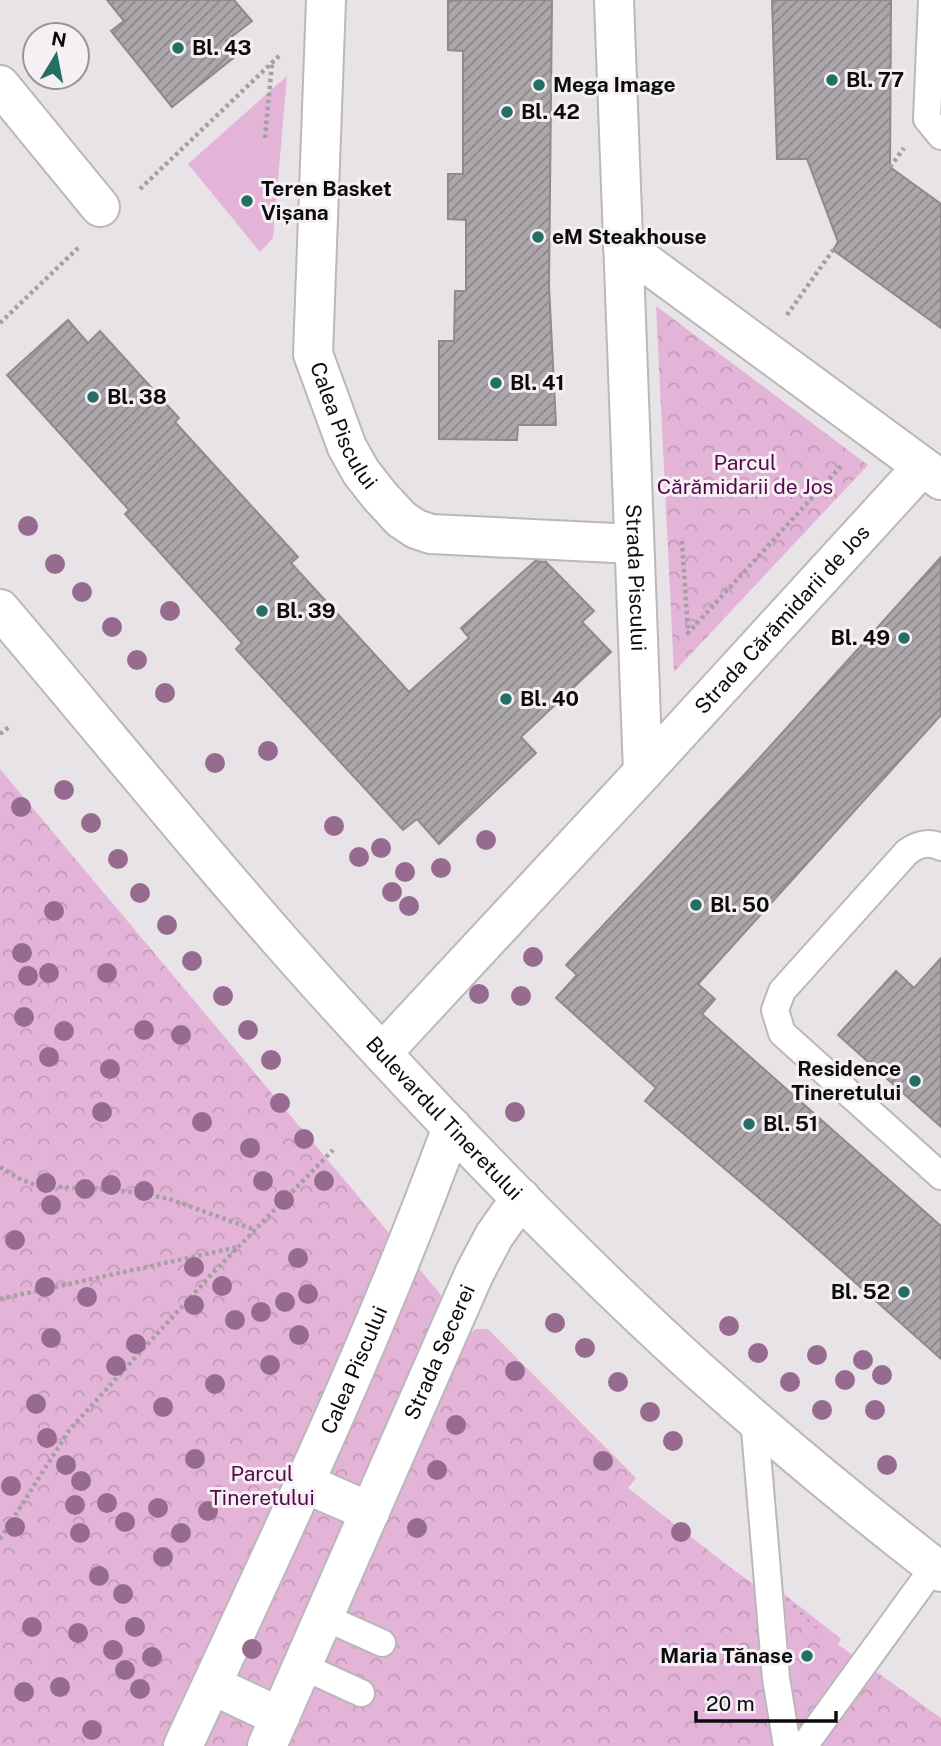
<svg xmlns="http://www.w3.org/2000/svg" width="941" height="1746" viewBox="0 0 941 1746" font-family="'Public Sans',sans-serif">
	<defs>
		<pattern id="grass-dots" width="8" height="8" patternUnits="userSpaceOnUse" patternTransform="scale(1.75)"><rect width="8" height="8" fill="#e4b4d8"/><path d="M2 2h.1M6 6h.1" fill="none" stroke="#c29ab8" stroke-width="1.8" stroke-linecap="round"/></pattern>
		<pattern id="forest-crowns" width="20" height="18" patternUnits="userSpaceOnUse" patternTransform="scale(1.75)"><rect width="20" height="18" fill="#e4b4d8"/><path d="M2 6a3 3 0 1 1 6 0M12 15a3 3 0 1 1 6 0" fill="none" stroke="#c29ab8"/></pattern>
		<pattern id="building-hatch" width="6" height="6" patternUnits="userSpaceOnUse" patternTransform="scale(1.75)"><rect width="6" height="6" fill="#aba7aa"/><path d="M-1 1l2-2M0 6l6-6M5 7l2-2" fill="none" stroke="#8a8689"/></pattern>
	</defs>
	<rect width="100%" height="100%" fill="#e8e3e6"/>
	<polygon fill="url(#grass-dots)" points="784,1594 841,1639 798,1714 789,1710"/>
	<g fill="url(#forest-crowns)">
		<polygon points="656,306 868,465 674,672"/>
		<polygon points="0,769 472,1332 476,1329 488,1329 636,1478 628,1488 731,1568 941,1718 941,1746 0,1746"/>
	</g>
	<polygon fill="#e4b4d8" points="287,76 273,238 260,252 188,164"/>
	<g fill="url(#building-hatch)" stroke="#8e8a8d" stroke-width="2">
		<polygon points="107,0 234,0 252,21 226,41 237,55 172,107 111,31 124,21"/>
		<polygon points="462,0 552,0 549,286 556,425 518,425 517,440 439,439 439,341 454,341 455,291 466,291 466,220 448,219 448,174 463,174 463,51 448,50 448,1"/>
		<polygon points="772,0 891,0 890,167 941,204 941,328 833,250 838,242 807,159 777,159"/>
		<polygon points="68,320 88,343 100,331 179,418 175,422 298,557 291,563 409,692 469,638 461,628 535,561 546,562 594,611 582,622 611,652 521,737 536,753 439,844 417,819 403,830 236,649 242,643 125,514 129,510 7,375"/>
		<polygon points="941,557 941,715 698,984 715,999 702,1014 941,1226 941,1359 785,1220 645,1101 656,1088 556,998 577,975 566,965 745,774"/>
		<polygon points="941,958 941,1127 838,1035 896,971 914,988"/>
	</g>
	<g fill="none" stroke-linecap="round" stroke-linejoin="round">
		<g stroke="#bbb7ba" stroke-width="30">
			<g id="service">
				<polyline points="932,0 927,119 941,136"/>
				<path d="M941 847C928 841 918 844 907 852L782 991 775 1010 782 1033 941 1176"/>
				<polyline points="754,1417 776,1678 787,1746"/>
				<polyline points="324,1617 382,1643"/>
				<polyline points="302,1666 361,1693"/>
				<polyline points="804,1746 934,1567"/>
			</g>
		</g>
		<g stroke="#bbb7ba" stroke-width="42">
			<g id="minor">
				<path id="s1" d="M326 0 313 354 347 447 361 472 379 495 401 519 416 529 431 534 634 544"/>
				<path id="s2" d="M614 0 643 772"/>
				<polyline points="0,85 100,207"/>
				<polyline points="623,246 941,480"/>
				<path id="s3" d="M382 1053 643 772 922 467"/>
				<polyline points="304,1483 370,1512"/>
				<polyline points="212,1685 280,1717"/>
				<path id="s4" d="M183 1746C278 1542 375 1338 452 1127"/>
				<path id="s5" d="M267 1746 474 1274 494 1236 521 1198"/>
			</g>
		</g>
		<g stroke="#bbb7ba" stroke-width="42">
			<g id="primary">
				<path id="s6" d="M0 609C108 736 213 867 325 991 443 1121 566 1250 696 1368 775 1439 857 1507 941 1572"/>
			</g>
		</g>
		<g stroke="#a5a1a3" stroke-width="4.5" stroke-dasharray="3.5 3.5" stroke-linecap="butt">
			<polyline points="265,138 272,63"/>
			<polyline points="890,167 904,148"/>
			<polyline points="140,189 280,55"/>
			<polyline points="787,315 833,250"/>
			<polyline points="0,323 80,246"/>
			<polyline points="682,541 688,633 843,464"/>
			<polyline points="0,734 9,727"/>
			<polyline points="0,1167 18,1178 35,1185 135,1192 169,1199 256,1230"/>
			<polyline points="0,1299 238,1247"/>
			<polyline points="0,1539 70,1429 210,1276 333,1150"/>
		</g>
		<use href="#service" stroke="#fff" stroke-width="26"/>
		<use href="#minor" stroke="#fff" stroke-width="38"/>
		<use href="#primary" stroke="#fff" stroke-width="38"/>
	</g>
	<g fill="#976b90">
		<circle cx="28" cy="526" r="10"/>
		<circle cx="55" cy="564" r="10"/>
		<circle cx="82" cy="592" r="10"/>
		<circle cx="170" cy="611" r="10"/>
		<circle cx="112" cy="627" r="10"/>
		<circle cx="137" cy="660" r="10"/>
		<circle cx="165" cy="693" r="10"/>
		<circle cx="268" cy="751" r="10"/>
		<circle cx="215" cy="763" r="10"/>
		<circle cx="64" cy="790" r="10"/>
		<circle cx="21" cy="807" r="10"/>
		<circle cx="91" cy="823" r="10"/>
		<circle cx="334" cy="826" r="10"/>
		<circle cx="486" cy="840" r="10"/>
		<circle cx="381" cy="848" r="10"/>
		<circle cx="359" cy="857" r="10"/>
		<circle cx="118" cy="859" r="10"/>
		<circle cx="441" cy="868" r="10"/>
		<circle cx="405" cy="872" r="10"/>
		<circle cx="392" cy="892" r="10"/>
		<circle cx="140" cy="893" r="10"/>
		<circle cx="409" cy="906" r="10"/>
		<circle cx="54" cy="911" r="10"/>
		<circle cx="167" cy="925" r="10"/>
		<circle cx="22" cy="953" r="10"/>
		<circle cx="533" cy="957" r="10"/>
		<circle cx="192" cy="961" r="10"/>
		<circle cx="49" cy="973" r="10"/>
		<circle cx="107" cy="973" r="10"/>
		<circle cx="28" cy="976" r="10"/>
		<circle cx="479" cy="994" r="10"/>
		<circle cx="223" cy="996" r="10"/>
		<circle cx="521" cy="996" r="10"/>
		<circle cx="24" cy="1017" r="10"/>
		<circle cx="144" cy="1030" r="10"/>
		<circle cx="248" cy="1030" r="10"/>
		<circle cx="64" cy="1031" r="10"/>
		<circle cx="181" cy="1035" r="10"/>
		<circle cx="49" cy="1057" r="10"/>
		<circle cx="271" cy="1060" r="10"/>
		<circle cx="110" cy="1069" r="10"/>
		<circle cx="280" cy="1103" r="10"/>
		<circle cx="102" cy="1112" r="10"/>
		<circle cx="515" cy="1112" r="10"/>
		<circle cx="202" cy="1122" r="10"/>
		<circle cx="304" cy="1139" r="10"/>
		<circle cx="250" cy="1148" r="10"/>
		<circle cx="263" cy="1181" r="10"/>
		<circle cx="324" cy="1181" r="10"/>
		<circle cx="46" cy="1183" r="10"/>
		<circle cx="111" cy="1185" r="10"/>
		<circle cx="85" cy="1189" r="10"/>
		<circle cx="144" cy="1191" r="10"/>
		<circle cx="284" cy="1200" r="10"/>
		<circle cx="51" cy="1205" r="10"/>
		<circle cx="15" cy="1240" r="10"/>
		<circle cx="298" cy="1258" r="10"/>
		<circle cx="194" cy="1267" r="10"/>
		<circle cx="222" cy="1286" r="10"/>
		<circle cx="45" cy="1287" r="10"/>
		<circle cx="308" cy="1294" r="10"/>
		<circle cx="87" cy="1297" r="10"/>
		<circle cx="285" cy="1302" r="10"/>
		<circle cx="194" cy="1305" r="10"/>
		<circle cx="261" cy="1312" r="10"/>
		<circle cx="235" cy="1320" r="10"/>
		<circle cx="555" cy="1323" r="10"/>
		<circle cx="729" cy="1326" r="10"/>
		<circle cx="299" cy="1335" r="10"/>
		<circle cx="51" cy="1338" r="10"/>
		<circle cx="136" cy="1344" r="10"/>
		<circle cx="585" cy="1348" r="10"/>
		<circle cx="758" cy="1353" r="10"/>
		<circle cx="817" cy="1355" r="10"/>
		<circle cx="863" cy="1360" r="10"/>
		<circle cx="270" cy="1365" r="10"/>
		<circle cx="116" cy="1366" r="10"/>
		<circle cx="515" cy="1371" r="10"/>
		<circle cx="882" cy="1375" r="10"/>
		<circle cx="845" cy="1380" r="10"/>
		<circle cx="618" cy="1382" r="10"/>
		<circle cx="790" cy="1382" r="10"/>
		<circle cx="215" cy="1384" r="10"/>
		<circle cx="36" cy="1404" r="10"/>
		<circle cx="163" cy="1407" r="10"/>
		<circle cx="822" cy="1410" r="10"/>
		<circle cx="875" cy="1410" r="10"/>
		<circle cx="650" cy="1412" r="10"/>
		<circle cx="456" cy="1425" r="10"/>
		<circle cx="47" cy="1438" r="10"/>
		<circle cx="673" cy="1441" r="10"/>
		<circle cx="195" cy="1459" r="10"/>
		<circle cx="603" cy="1461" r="10"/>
		<circle cx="66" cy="1465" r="10"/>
		<circle cx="887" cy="1465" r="10"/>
		<circle cx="437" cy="1470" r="10"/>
		<circle cx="81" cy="1481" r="10"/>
		<circle cx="11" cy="1486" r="10"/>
		<circle cx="107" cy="1503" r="10"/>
		<circle cx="75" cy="1505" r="10"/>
		<circle cx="158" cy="1508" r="10"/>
		<circle cx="208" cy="1511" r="10"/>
		<circle cx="125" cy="1522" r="10"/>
		<circle cx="15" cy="1527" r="10"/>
		<circle cx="417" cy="1528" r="10"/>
		<circle cx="681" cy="1532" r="10"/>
		<circle cx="80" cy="1533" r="10"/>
		<circle cx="181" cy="1533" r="10"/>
		<circle cx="163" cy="1557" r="10"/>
		<circle cx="99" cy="1576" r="10"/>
		<circle cx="123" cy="1594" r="10"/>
		<circle cx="32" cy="1627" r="10"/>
		<circle cx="135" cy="1627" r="10"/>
		<circle cx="78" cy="1633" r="10"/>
		<circle cx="252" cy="1649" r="10"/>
		<circle cx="113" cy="1650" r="10"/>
		<circle cx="152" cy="1657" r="10"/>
		<circle cx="125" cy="1670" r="10"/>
		<circle cx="60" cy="1687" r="10"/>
		<circle cx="140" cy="1689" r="10"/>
		<circle cx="24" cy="1692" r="10"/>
		<circle cx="92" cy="1730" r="10"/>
	</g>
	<g fill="#256e66" stroke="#f5f0f4" stroke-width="2.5">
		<circle cx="178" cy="48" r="7"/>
		<circle cx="832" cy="80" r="7"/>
		<circle cx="539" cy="85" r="7"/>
		<circle cx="507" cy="112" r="7"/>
		<circle cx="247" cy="201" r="7"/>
		<circle cx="538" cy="237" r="7"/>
		<circle cx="496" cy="383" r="7"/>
		<circle cx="93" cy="397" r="7"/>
		<circle cx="262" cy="611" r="7"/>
		<circle cx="904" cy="638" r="7"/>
		<circle cx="506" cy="699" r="7"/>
		<circle cx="696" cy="905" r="7"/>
		<circle cx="915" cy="1081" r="7"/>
		<circle cx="749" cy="1124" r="7"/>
		<circle cx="904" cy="1292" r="7"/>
		<circle cx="807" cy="1656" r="7"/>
	</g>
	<g text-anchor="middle" stroke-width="6" stroke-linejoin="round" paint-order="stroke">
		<g font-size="21" font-weight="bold" fill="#0d0c0d" stroke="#f5f0f4" text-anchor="start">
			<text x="192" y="55">Bl. 43</text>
			<text x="846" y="87">Bl. 77</text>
			<text x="553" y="92">Mega Image</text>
			<text x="521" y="119">Bl. 42</text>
			<text x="261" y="196">Teren Basket<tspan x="261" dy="24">Vișana</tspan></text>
			<text x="552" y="244">eM Steakhouse</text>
			<text x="510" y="390">Bl. 41</text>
			<text x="107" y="404">Bl. 38</text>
			<text x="276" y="618">Bl. 39</text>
			<text x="890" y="645" text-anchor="end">Bl. 49</text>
			<text x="520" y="706">Bl. 40</text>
			<text x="710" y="912">Bl. 50</text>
			<text x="901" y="1076" text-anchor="end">Residence<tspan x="901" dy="24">Tineretului</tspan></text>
			<text x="763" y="1131">Bl. 51</text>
			<text x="890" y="1299" text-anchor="end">Bl. 52</text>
			<text x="793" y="1663" text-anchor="end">Maria Tănase</text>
		</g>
		<g font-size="21" fill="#0d0c0d" stroke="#f5f0f4">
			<text dy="7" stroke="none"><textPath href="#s1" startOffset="432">Calea Piscului</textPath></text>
			<text dy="7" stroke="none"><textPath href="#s2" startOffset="578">Strada Piscului</textPath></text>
			<text dy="7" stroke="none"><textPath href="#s3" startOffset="590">Strada Cărămidarii de Jos</textPath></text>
			<text dy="7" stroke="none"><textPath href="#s6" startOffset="676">Bulevardul Tineretului</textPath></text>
			<text dy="7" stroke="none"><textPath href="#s5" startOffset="430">Strada Secerei</textPath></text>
			<text dy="7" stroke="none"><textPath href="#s4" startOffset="413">Calea Piscului</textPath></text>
		</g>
		<g font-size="21" fill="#55094a" stroke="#f5f0f4">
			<text x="745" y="470">Parcul<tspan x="745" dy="24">Cărămidarii de Jos</tspan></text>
			<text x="262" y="1481">Parcul<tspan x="262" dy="24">Tineretului</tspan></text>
		</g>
	</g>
	<g transform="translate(56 56) rotate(10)"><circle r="33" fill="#f5f0f4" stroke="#989598" stroke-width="2"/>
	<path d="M0-5L12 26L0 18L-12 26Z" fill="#256e66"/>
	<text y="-10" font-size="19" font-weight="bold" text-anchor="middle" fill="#0d0c0d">N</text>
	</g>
	<path d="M696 1711v10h140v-10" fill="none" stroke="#0d0c0d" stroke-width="3.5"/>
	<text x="706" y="1711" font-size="21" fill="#0d0c0d" stroke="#f5f0f4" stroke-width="5" paint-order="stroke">20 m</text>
</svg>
